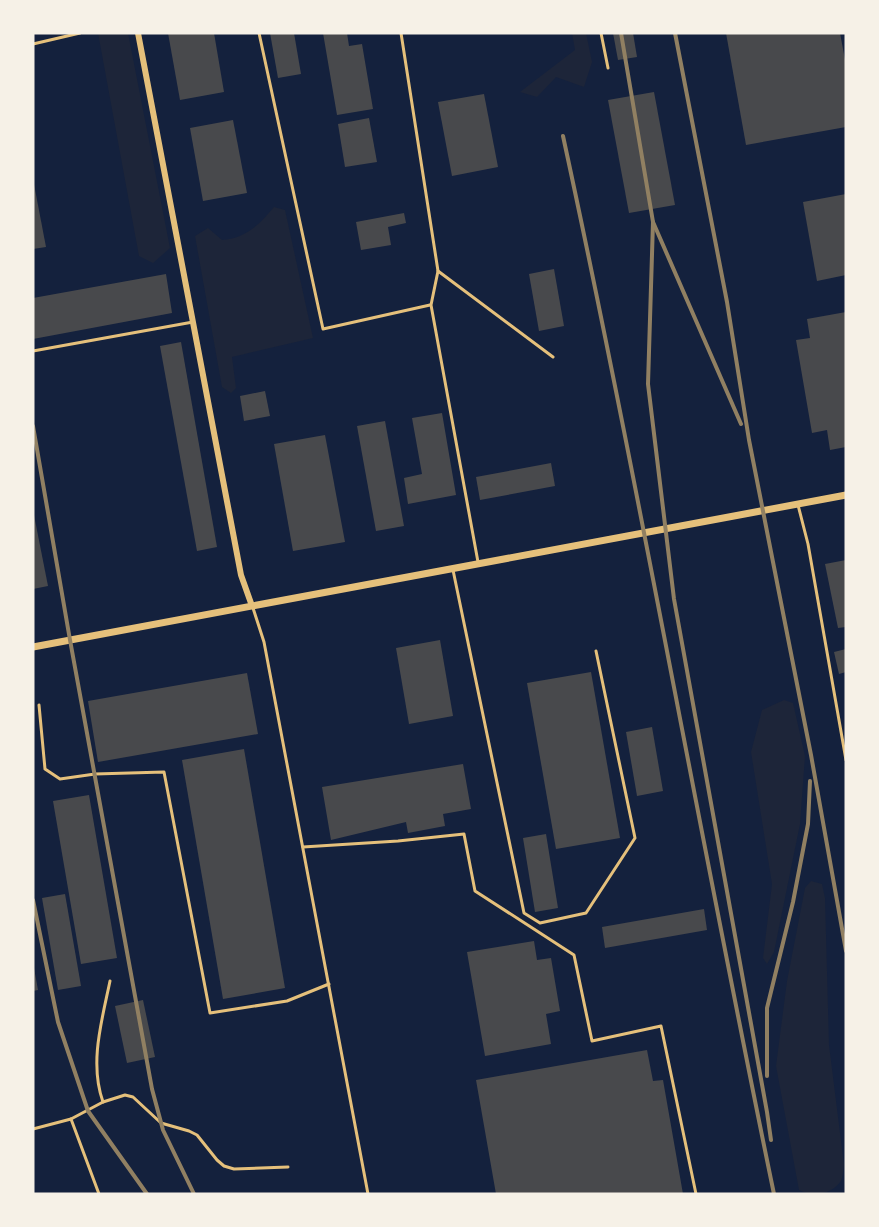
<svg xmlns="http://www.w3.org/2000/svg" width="879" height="1227" viewBox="0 0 879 1227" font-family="'Work Sans',sans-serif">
	<rect width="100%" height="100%" fill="#14213d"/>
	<g fill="#1d2539">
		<polygon points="98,33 128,33 170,248 153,263 139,256"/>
		<polygon points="572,33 586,33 592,62 584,87 556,77 537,97 520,92 575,50"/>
		<path d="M274 207 285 210 313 338 232 357 236 388 231 393 222 387 195 236 208 228 222 240C246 238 259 225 274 207Z"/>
		<polygon points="784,700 793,703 805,756 800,824 774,952 767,964 763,958 772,884 751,752 762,710"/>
		<path d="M811 881 822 884 825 898 829 1045 844 1165C843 1170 843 1177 841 1181 831 1195 813 1197 799 1190L776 1066 787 981 805 888Z"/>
	</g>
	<g fill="#48494c">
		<polygon points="168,33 214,33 224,92 180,100"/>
		<polygon points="270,33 294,33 301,74 278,78"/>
		<polygon points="323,33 347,33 349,46 362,44 373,109 337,115"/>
		<polygon points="613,33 633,33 637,57 618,60"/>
		<polygon points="726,33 840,33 846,65 846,127 746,145"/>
		<polygon points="654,92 675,205 629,213 608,100"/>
		<polygon points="484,94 498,167 452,176 438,102"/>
		<polygon points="369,118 377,162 345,167 338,124"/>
		<polygon points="233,120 247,193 203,201 190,128"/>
		<polygon points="33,179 46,247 33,249"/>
		<polygon points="846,194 846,275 817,281 803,202"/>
		<polygon points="404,213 406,223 388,227 391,245 361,250 356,222"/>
		<polygon points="554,269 564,326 539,331 529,274"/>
		<polygon points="166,274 172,313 33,339 33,298"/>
		<polygon points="846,312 846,447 830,450 827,430 812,433 796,340 810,338 807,319"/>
		<polygon points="181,342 217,547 197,551 160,346"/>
		<polygon points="265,391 270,416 244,421 240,396"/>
		<polygon points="442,413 456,495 408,504 404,478 422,474 412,418"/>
		<polygon points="385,421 404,526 376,531 357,426"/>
		<polygon points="325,435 345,542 293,551 274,444"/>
		<polygon points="551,463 555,486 480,500 476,477"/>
		<polygon points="33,510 48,586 33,589"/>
		<polygon points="846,560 846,627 838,628 825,564"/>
		<polygon points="440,640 453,716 409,724 396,648"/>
		<polygon points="846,649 846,672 839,674 834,652"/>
		<polygon points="591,672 620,838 556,849 527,683"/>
		<polygon points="247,673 258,734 98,762 88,701"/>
		<polygon points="652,727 663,791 637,796 626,732"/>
		<polygon points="244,749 285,988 223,999 182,760"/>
		<polygon points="463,764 471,809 443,814 445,826 408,833 406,822 331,840 322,787"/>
		<polygon points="89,795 117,958 81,964 53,801"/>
		<polygon points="546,834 558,908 535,912 523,838"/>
		<polygon points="65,894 81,986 58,990 42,898"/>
		<polygon points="704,909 707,930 605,948 602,927"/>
		<polygon points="534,941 537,960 551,958 560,1011 546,1014 551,1044 485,1056 467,952"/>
		<polygon points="33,968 34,968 38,990 33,991"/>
		<polygon points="143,1000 155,1057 127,1063 115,1006"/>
		<polygon points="647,1050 653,1081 663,1080 683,1194 496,1194 476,1080"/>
	</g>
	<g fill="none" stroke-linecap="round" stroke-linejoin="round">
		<g stroke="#e5c07b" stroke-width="3">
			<polyline points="259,33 323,329 430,305"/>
			<polyline points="401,33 438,271 431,305 478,562"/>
			<polyline points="601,33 608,68"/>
			<polyline points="33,44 80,33"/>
			<polyline points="438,271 553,357"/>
			<polyline points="33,351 193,322"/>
			<polyline points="798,505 808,544 846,760"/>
			<polyline points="453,570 524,913 540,923 586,913 635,838 596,651"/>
			<polyline points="253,608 264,642 368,1194"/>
			<polyline points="39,705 45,769 60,779 95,774 164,772 210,1013 287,1001 329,984"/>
			<polyline points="303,847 398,841 464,834 475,891 574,955 592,1041 661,1026 696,1194"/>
			<path d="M103 1102C89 1063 102 1020 110 981"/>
			<polyline points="71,1119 99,1194"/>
			<polyline points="33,1129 71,1119 103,1102 125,1095 133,1097 161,1123 189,1131 197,1135 217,1160 224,1166 234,1169 288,1167"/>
		</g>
		<polyline stroke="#e5c07b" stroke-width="6" points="138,33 241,575 252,606"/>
		<polyline stroke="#e5c07b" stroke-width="7" points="33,647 846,495"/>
		<g stroke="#918062" stroke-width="4">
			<polyline points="621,33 653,222 741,424"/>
			<polyline points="675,33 727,302 749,440 811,755 846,951"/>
			<path d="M563 136C639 487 701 842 774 1194"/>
			<polyline points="653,222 648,384 674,599 767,1112 771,1140"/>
			<polyline points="33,426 70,640 152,1089 163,1130 194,1194"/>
			<polyline points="33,900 58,1022 88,1111 147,1194"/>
			<polyline points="767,1076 767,1008 793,902 808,824 810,781"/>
		</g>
	</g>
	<rect width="879" height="1227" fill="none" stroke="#f6f1e7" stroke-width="69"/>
</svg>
